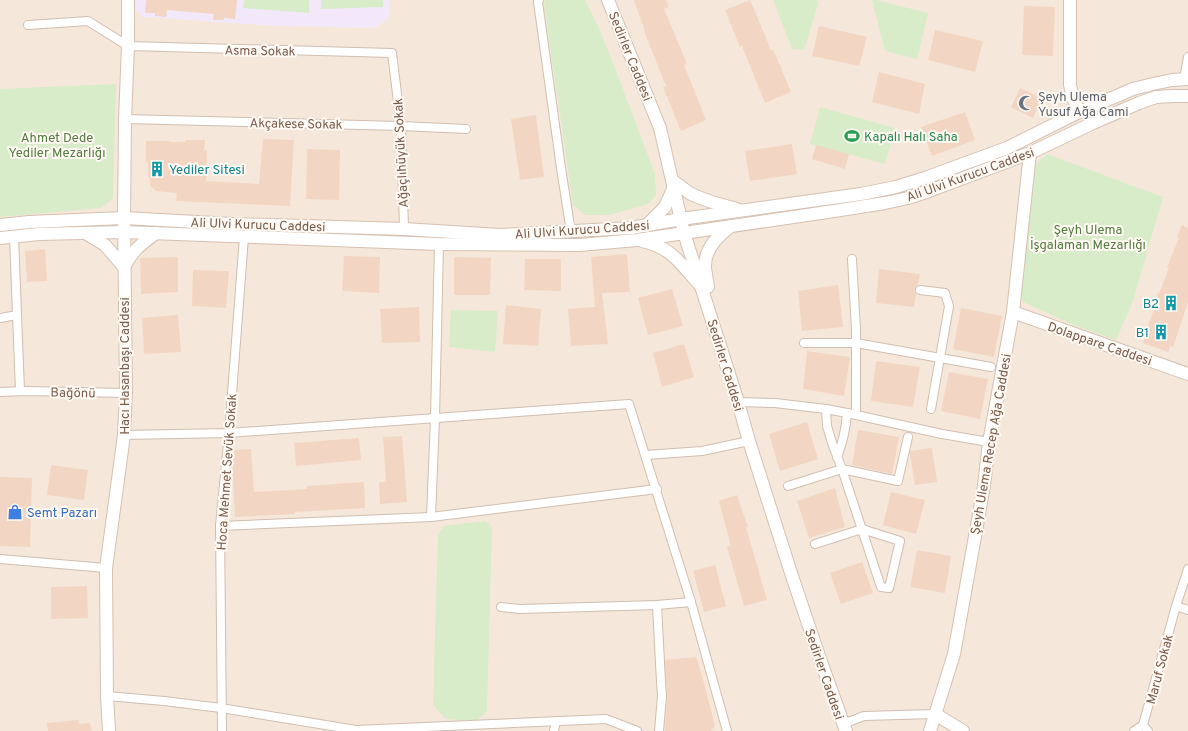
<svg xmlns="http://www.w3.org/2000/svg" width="1188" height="731" viewBox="0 0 1188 731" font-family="Overpass,sans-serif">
	<rect width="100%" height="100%" fill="#fdf6ec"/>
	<rect fill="#f5e8da" x="0" y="0" width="1188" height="731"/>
	<polygon fill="#f3e8fa" points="133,0 389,0 390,13 388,18 375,28 278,26 143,17 132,7"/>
	<g fill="#d8ecc9">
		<polygon points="244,0 309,0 309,13 243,8"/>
		<polygon points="321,0 383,0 383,7 321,9"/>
		<polygon points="545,0 585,0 598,26 618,76 655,174 656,195 648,204 609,215 585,215 573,205 544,4"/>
		<polygon points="773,0 815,0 819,1 804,50 792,49"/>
		<polygon points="872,0 876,0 928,13 917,59 885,51"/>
		<polygon points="116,84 113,198 101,208 0,217 0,89"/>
		<polygon points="820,107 895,128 885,164 810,144"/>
		<polygon points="1047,154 1163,197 1133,301 1116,340 1074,325 1025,303 1021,299 1033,168"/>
		<polygon points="451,310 498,311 495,352 449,347"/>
		<polygon points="485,521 492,526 487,711 476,721 446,719 433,705 438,535 444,526"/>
	</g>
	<g fill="#f3d5c3">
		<polygon points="146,0 237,0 235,19 224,18 224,20 213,20 214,14 167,10 166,17 155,16 155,13 145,13"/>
		<polygon points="634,0 666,0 669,7 664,9 687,64 684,65 706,120 681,131 663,87 666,86 644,31 645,31"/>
		<polygon points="750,0 771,50 773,49 791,92 765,103 742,46 740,47 725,10"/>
		<polygon points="1024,6 1055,7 1053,56 1022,55"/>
		<polygon points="819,26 867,37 859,66 812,56"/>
		<polygon points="935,30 983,41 975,72 928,60"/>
		<polygon points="879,72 925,84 919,114 872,102"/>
		<polygon points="1020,88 1042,98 1033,118 1011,107"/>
		<polygon points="965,112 975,140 932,156 921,127"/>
		<polygon points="536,115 544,177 520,180 511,119"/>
		<polygon points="263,139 294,140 290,206 176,201 177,193 156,191 150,186 150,178 148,177 148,163 146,163 146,141 170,141 170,142 185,142 185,140 205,140 204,151 207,150 206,181 259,184"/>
		<polygon points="792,144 797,174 750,181 745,151"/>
		<polygon points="816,145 849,154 845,169 812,159"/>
		<polygon points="307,149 340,150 339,200 306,199"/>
		<polygon points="1182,225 1188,228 1188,302 1173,347 1170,346 1168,352 1143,343 1146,335 1144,334 1156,305 1154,305 1158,292 1159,293 1163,284 1169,268 1167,267 1179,238 1177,237"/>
		<polygon points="45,249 47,281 27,282 25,251"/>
		<polygon points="627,254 630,292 602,293 608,344 571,346 568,309 595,307 591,257"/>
		<polygon points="344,256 380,257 379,293 342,291"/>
		<polygon points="178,257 178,292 141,294 140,258"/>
		<polygon points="454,257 491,258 490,295 454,295"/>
		<polygon points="525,259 561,259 561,291 524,290"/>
		<polygon points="879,269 920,274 918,285 915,289 916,294 914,307 876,303"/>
		<polygon points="193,270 229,271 226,308 192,306"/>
		<polygon points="838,285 843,327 802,331 798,291"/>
		<polygon points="672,289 683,326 648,335 638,298"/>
		<polygon points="506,305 541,309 538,346 503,344"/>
		<polygon points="419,307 420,342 382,343 380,309"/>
		<polygon points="961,308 1002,316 994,357 953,349"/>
		<polygon points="178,315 181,352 144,354 142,318"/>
		<polygon points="684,344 694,377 662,387 653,353"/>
		<polygon points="807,351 850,357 844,396 803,389"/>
		<polygon points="876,361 920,367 913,407 871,401"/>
		<polygon points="949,372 988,379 980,419 941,411"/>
		<polygon points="807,422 818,459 780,471 769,434"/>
		<polygon points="858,430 899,437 892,474 852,465"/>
		<polygon points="402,436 407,502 380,504 379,482 386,482 383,437"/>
		<polygon points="359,438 361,460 296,466 294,443"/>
		<polygon points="932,448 937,482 915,485 910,454 910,451"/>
		<polygon points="251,449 254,492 307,489 307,486 364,482 365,508 295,512 295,514 235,517 232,462 233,450"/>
		<polygon points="51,465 88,470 84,500 47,495"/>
		<polygon points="0,477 32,478 30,547 0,546"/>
		<polygon points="835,488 845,527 809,538 797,501"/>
		<polygon points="891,492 925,500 916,534 883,525"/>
		<polygon points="737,495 748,527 746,527 767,600 744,606 727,547 731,546 719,501"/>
		<polygon points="917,550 951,556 945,593 910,587"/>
		<polygon points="862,562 873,593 841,604 830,573"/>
		<polygon points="715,565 726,606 704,612 693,571"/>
		<polygon points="87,586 88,618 51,619 51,587"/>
		<polygon points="696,657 704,683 715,726 711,731 665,731 667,696 665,660"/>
		<polygon points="78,720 79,724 90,723 92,731 48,731 47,723"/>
	</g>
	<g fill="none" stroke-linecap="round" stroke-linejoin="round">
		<g stroke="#d1beb0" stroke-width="10">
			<g id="street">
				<polyline points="539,0 538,2 561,168 571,232"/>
				<polyline points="28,25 88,21 128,46 392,53 401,126 404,229"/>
				<polyline points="1184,79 1188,57"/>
				<polyline points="125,119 401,126 466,129"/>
				<polyline points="14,237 20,391"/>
				<polyline points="852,259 856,330 856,415"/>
				<polyline points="920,290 945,293 949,306 931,409"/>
				<polyline points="0,318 17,315"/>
				<polyline points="804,343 856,343 991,367"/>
				<polyline points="0,392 27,391 126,393"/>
				<polyline points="738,402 775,403 826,409 847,413 942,434 989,442"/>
				<polyline points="124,435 229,433 629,404 691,602 727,731"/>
				<polyline points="646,455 702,451 749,441"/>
				<path d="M837 457C843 442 846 428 847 413"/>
				<polyline points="788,486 842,469 898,481 908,437"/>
				<polyline points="431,517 435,418 439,244"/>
				<polyline points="220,526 431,517 657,489"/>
				<polyline points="815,544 862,529 900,541 889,588 881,587 842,469 832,443 827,426 826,409"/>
				<polyline points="0,559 106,568"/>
				<polyline points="657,605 661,682 662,696 659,731"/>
				<polyline points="1176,606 1188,610"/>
				<polyline points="501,607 520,609 657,605 691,602"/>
				<polyline points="107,696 164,701 221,708 356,730 606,719 637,731"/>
				<polyline points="843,724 864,716 935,714"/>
				<polyline points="222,731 220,526 229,433 244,237"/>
				<polyline points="554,731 556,721"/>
				<polyline points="1134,731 1143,725"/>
				<polyline points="1148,731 1143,725 1176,606 1188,569"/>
			</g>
		</g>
		<g stroke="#d6c0b0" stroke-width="14">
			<g id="secondary">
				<polyline points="608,0 660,128 684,233 738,402 749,441 791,573 820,659 846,731"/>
				<polyline points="1070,0 1070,85 1073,98 1079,112"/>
				<path d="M673 181C679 185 685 190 691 194 706 201 721 205 737 209"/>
				<polyline points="0,225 29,222 124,218 233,224 404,229 500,235 631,228 681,219 861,194 896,187 925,178 1007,148 1079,112 1133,89 1153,84 1172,80 1188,79"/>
				<polyline points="646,226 665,207 674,187"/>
				<path d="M87 234 105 245 124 267C134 249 140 245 156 233"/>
				<polyline points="0,238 39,234 124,232 439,244 579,245 637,240 834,211 885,203 908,198 929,191 1030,153 1093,123 1139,103 1156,97 1173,96 1188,96"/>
				<path d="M642 241C671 247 680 263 699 284"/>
				<path d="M708 287C707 281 706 274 705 268 704 249 717 236 731 226"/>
				<polyline points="1013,312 1188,374"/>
				<polyline points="935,714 963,731"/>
				<polyline points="109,731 107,696 106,568 124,435 126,393 124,218 125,119 128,46 128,0"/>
				<polyline points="930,731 954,654 984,486 989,442 1013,312 1030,153"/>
			</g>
		</g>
		<use href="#street" stroke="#fff" stroke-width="8"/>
		<use href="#secondary" stroke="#fff" stroke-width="12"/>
	</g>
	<defs>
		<g id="mosque-bare" transform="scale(1.2)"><path d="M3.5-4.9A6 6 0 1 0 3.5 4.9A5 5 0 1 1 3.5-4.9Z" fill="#6b7280" stroke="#fffaf3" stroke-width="2.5" paint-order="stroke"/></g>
		<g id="stadium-bare" transform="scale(1.2)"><path d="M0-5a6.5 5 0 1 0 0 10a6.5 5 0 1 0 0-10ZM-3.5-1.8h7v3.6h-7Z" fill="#2e9e5b" stroke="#fffaf3" stroke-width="2.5" paint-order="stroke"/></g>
		<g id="building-bare" transform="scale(1.2)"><path d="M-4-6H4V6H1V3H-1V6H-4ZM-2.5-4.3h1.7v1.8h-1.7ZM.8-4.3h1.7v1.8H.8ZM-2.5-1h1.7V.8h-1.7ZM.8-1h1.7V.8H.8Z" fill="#0f9aa8" stroke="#fffaf3" stroke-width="2.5" paint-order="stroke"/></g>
		<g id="shop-bare" transform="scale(1.2)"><path d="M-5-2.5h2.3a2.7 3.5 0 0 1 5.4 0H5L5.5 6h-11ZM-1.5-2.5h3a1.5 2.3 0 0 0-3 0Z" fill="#3f7fe0" stroke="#fffaf3" stroke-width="2.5" paint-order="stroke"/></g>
	</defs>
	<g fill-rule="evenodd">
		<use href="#mosque-bare" x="1026" y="103"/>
		<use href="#stadium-bare" x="852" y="136"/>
		<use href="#building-bare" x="157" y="169"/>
		<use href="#building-bare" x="1171" y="303"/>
		<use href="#building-bare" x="1161" y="332"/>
		<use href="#shop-bare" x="15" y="512"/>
	</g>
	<g text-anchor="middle" stroke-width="4" stroke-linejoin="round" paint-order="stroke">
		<g font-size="13" fill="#7a5c4d" stroke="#fffaf3">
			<text transform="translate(260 50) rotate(1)" y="5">Asma Sokak</text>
			<text transform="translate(631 56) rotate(68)" y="5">Sedirler Caddesi</text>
			<text transform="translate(296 123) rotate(1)" y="5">Akçakese Sokak</text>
			<text transform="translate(400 153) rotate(-93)" y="5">Ağaçlıhüyük Sokak</text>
			<text transform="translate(970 174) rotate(-20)" y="5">Ali Ulvi Kurucu Caddesi</text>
			<text transform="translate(258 224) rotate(2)" y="5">Ali Ulvi Kurucu Caddesi</text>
			<text transform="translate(582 229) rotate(-4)" y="5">Ali Ulvi Kurucu Caddesi</text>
			<text transform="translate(1100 343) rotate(19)" y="5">Dolappare Caddesi</text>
			<text transform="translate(726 365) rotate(73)" y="5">Sedirler Caddesi</text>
			<text transform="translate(124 366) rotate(-90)" y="5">Hacı Hasanbaşı Caddesi</text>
			<text transform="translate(73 392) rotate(1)" y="5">Bağönü</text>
			<text transform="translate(990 444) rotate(-80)" y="5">Şeyh Ulema Recep Ağa Caddesi</text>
			<text transform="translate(226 472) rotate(-86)" y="5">Hoca Mehmet Sevük Sokak</text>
			<text transform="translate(1159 669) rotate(-75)" y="5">Maruf Sokak</text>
			<text transform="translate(825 674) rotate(71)" y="5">Sedirler Caddesi</text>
		</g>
		<g font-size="13" fill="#5b616d" stroke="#fffaf3" text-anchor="start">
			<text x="1038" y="101">Şeyh Ulema<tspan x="1038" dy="15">Yusuf Ağa Cami</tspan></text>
		</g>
		<g font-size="13" fill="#27864d" stroke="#fffaf3" text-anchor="start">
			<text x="864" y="141">Kapalı Halı Saha</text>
		</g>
		<g font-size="13" fill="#537a41" stroke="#fffaf3">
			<text x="57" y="142">Ahmet Dede<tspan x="57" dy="15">Yediler Mezarlığı</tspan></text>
			<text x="1088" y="234">Şeyh Ulema<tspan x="1088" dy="15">İşgalaman Mezarlığı</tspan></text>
		</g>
		<g font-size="13" fill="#0d838f" stroke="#fffaf3" text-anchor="end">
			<text x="169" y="174" text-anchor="start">Yediler Sitesi</text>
			<text x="1159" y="308">B2</text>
			<text x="1149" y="337">B1</text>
		</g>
		<g font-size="13" fill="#366cbe" stroke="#fffaf3" text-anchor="start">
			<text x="27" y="517">Semt Pazarı</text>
		</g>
	</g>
</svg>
